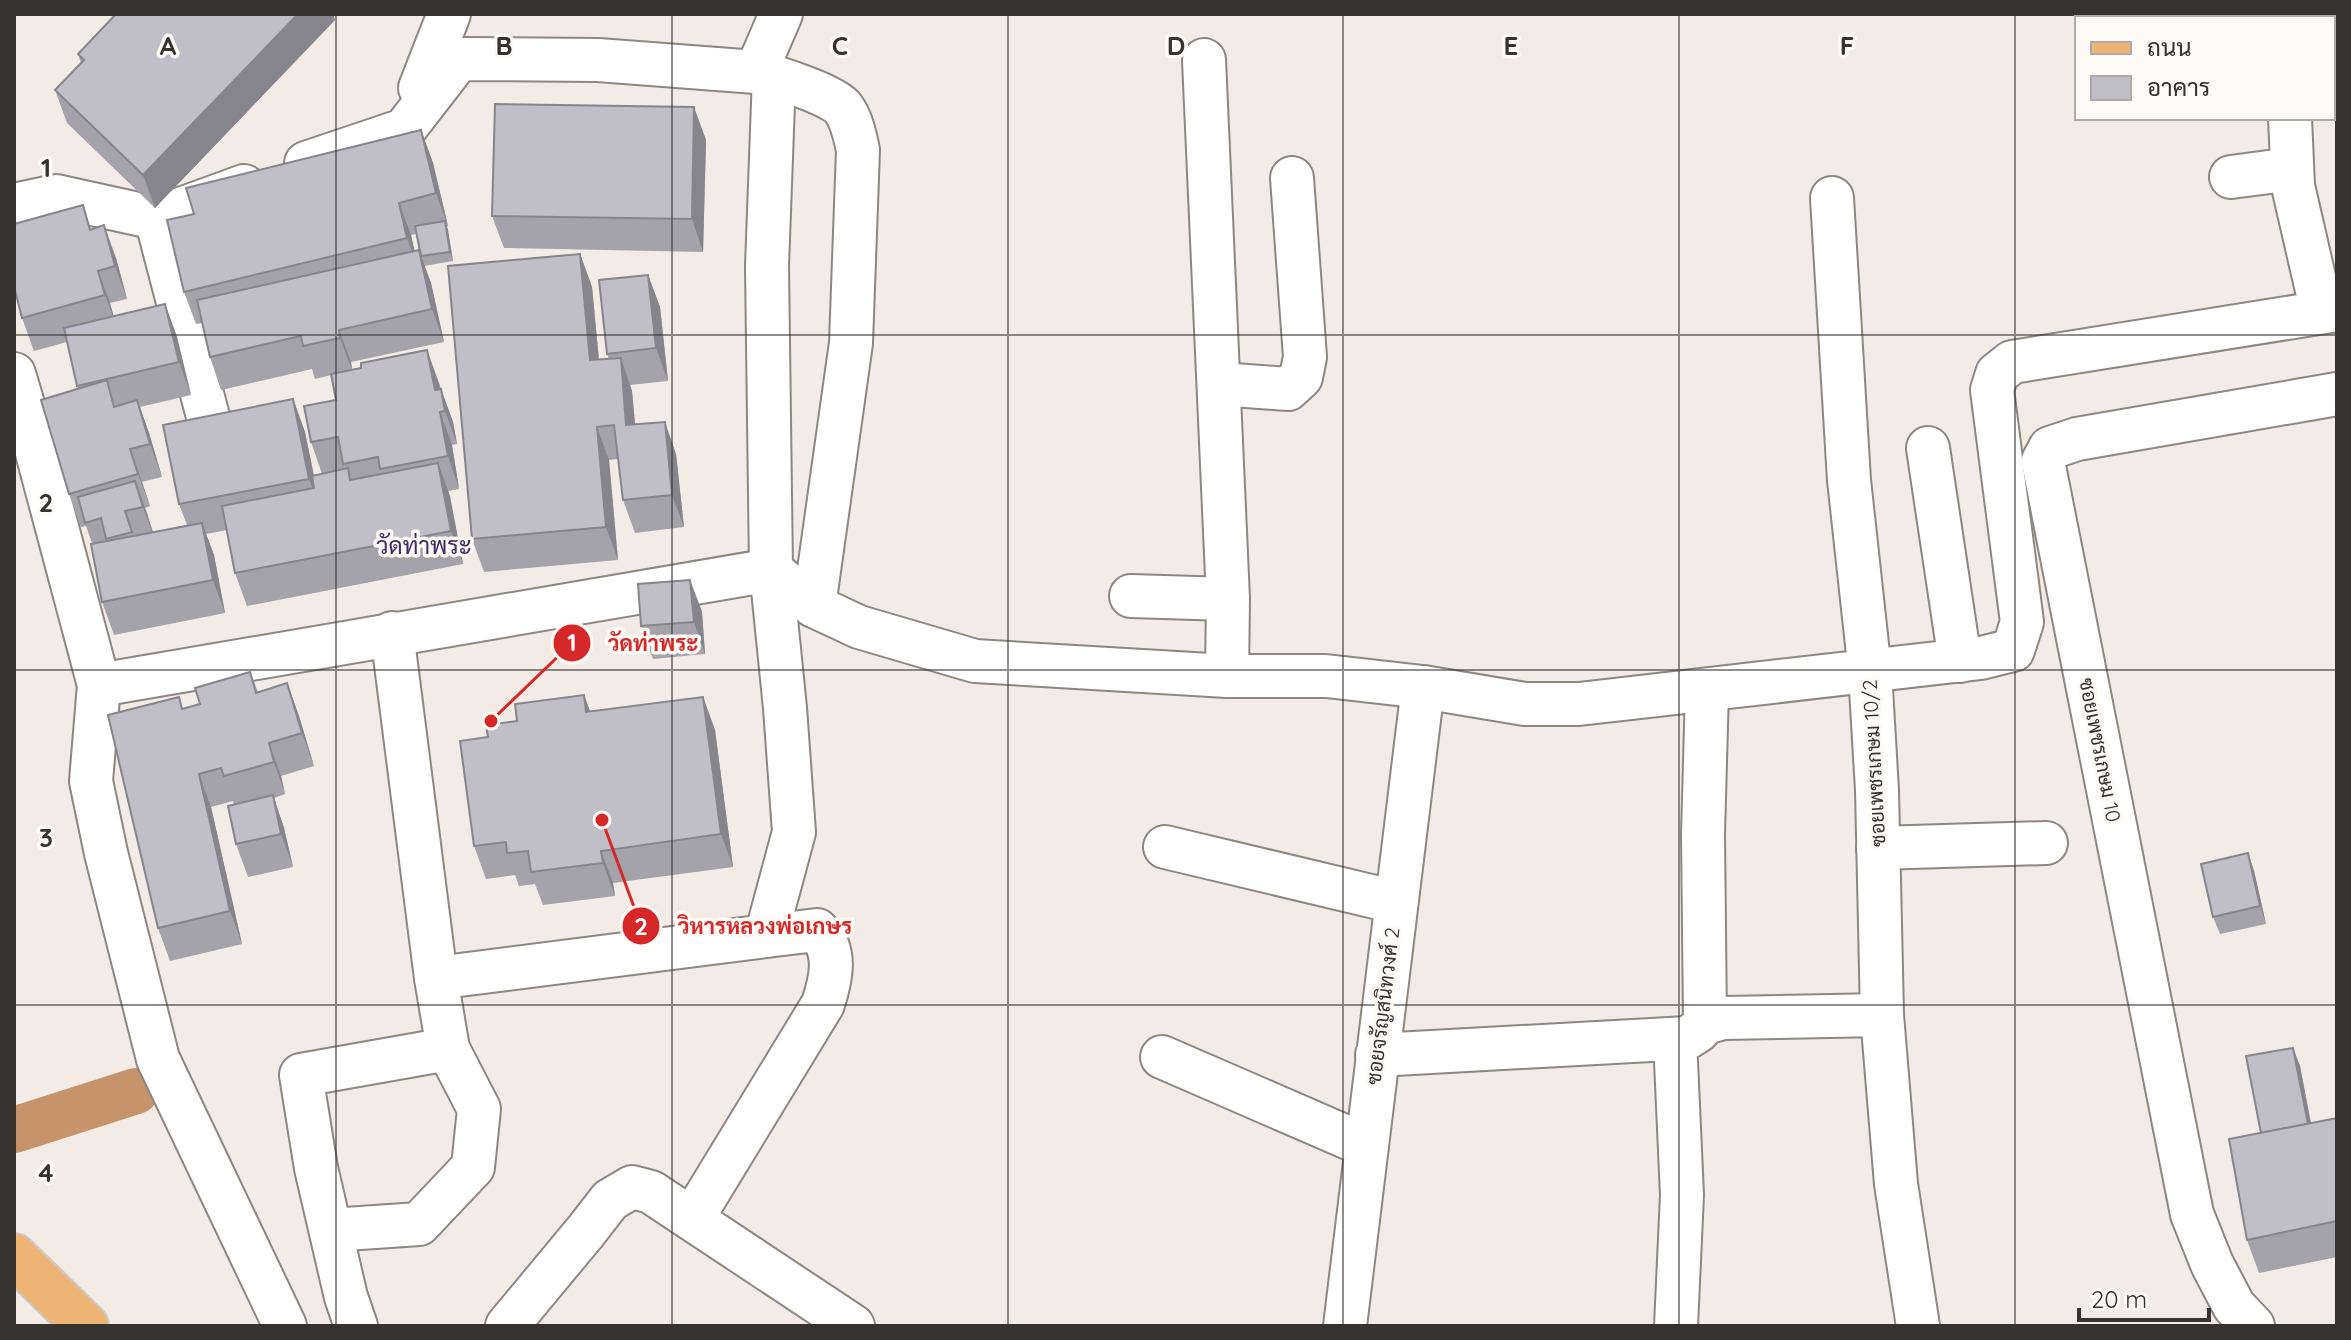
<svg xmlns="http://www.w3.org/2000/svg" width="2351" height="1340" viewBox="0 0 2351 1340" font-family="Quicksand,Sarabun,sans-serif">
	<rect width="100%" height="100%" fill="#f3ece6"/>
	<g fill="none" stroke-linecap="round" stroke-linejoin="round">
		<polyline stroke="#c7936a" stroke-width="46" points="14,1130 136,1091"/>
		<g stroke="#8d8781" stroke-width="46">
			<g id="minor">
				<polyline points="1204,60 1228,599 1227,676"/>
				<polyline points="756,72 781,14"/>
				<polyline points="420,88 449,14"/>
				<polyline points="2290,118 2293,186 2322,312"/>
				<path d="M306 163 404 130 459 59 598 60 756 72C773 76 834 95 843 108 852 120 855 136 858 150L851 343 814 606"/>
				<polyline points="2231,177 2292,169"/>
				<polyline points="1832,198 1849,480 1870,672 1877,790 1882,1015 1896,1184 1918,1326"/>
				<polyline points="14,205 56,196 156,218 244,186"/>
				<polyline points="156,218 212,432"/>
				<polyline points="14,374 35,445 99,685 91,781 106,853 158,1059 285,1326"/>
				<polyline points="1220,384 1288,389 1301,377 1305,357 1292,178"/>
				<polyline points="1928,448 1960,661"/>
				<polyline points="1131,596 1228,599"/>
				<polyline points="392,633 436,978"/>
				<polyline points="99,685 771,570 814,606 859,627 975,661 1227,676 1326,676 1423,687 1525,704 1579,704 1981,658 2013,650 2022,622 1992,390 1997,374 2012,362 2337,310"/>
				<polyline points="1165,847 1396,902"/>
				<polyline points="1878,848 2046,843"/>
				<polyline points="1705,1023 1703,834 1707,690"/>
				<polyline points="1675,1039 1682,1195 1676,1326"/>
				<polyline points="1377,1055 1687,1038 1698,1031 1705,1023 1723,1018 1882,1015"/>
				<polyline points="1162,1057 1367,1146"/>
				<path d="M692 1219 823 1004C831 979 838 951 817 930L766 936"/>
				<polyline points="331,1230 419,1224 473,1167 479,1109 448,1049"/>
				<polyline points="356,1326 346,1297 316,1168 301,1075 448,1049 436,978 766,936 794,832 785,708 771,570 767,266 774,76"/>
				<polyline points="507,1326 586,1231 610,1200 632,1187 651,1192 853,1326"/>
				<polyline points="1345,1326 1423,687"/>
				<polyline points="2253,1326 2234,1306 2212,1264 2192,1214 2043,461 2050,448 2077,439 2337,394"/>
			</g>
		</g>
		<g stroke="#cacac9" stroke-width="48">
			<polyline id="major" points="14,1256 86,1326"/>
		</g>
		<use href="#minor" stroke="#fff" stroke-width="42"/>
		<use href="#major" stroke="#eeb476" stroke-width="44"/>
	</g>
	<g fill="#a5a3aa" fill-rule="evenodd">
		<polygon points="335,20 155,208 67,123 55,90 81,63 78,54"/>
		<path d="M421 130 433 163 448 226 447 227 453 261 424 266 431 283 444 342 351 362 352 370 439 383 453 422 457 444 452 445 459 489 448 491 463 564 247 606 235 573 227 530 206 534 214 555 225 613 114 635 102 602 92 543 86 526 81 527 69 494 78 389 67 342 34 351 22 318 92 229 116 258 127 299 110 303 113 316 165 304 177 337 191 395 140 407 149 433 162 477 142 482 150 506 145 508 153 532 187 525 179 504 293 399 305 432 314 475 322 474 311 442 336 400 331 375 315 379 312 369 221 390 210 357 202 323 196 324 184 292 194 214ZM416 234 419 250 414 251 411 235Z"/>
		<polygon points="706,140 703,252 504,248 492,216"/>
		<polygon points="580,254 592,287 599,360 609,359 607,354 648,275 660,307 668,381 630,385 632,391 635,424 676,454 684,527 635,533 623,500 618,459 609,460 618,560 484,572 472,539"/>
		<polygon points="690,580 702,612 705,654 653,659 641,626"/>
		<polygon points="250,672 258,692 287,683 299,716 314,766 281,776 285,794 274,798 284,828 293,867 248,877 236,844 234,805 233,801 211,807 242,944 170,961 158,928 200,704"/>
		<polygon points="584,695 590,712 703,697 715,730 733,867 613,883 615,896 543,905 535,884 519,886 515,875 486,879 474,846 488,737 517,721"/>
		<polygon points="2248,853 2254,871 2266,924 2220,934 2213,917"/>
		<polygon points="2293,1048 2300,1066 2311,1123 2337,1118 2337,1257 2259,1273 2247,1240 2261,1133"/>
	</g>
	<g fill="#86858b">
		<polygon points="298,14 333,14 335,20 155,208 143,175"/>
		<polygon points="694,107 706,140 703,252 692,219"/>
		<polygon points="421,130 433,163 448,226 436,193"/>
		<polygon points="399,203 411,235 419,270 407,238"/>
		<polygon points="445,221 448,230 453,261 450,252"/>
		<polygon points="104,225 116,258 127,299 115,266"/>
		<polygon points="419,250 431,283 444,342 432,309"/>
		<polygon points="580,254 592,287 602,393 590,360"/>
		<polygon points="98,271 110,303 117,328 105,295"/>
		<polygon points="648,275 660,307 668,381 656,348"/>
		<polygon points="165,304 177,337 191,395 179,362"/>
		<polygon points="339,330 351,362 352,370 340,338"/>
		<polygon points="427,350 439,383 443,403 441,389 453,422 457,444 445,411 435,390"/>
		<polygon points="621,358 632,391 638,458 626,425"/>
		<polygon points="293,399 305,432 321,512 309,479"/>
		<polygon points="137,400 149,433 162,477 150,444"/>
		<polygon points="440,412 452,445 459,489 448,456"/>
		<polygon points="665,422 676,454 684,527 672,495"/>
		<polygon points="597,427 609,460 618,560 606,527"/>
		<polygon points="130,449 142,482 150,506 138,474"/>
		<polygon points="438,463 450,496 463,564 451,531"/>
		<polygon points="135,481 147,513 155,540 143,507"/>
		<polygon points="202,523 214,555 225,613 213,580"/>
		<polygon points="690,580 702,612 705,654 694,622"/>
		<polygon points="287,683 299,716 314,766 302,733"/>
		<polygon points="584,695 596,727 586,712"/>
		<polygon points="703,697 715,730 733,867 721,834"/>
		<polygon points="269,743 281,776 285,794 274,762"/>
		<polygon points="199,774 211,807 242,944 230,911"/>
		<polygon points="273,795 284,828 293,867 281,834"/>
		<polygon points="601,851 613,883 615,896 603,863"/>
		<polygon points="2248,853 2254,871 2266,924 2260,906"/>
		<polygon points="2293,1048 2300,1066 2317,1157 2311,1139"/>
	</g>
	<g fill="#c0bec6" stroke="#86858b" stroke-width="2">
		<polygon points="116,14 298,14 143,175 55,90 84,60 78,54"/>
		<polygon points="495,104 694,107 692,219 492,216"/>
		<polygon points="421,130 436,193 399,203 407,238 184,292 167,220 194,214 186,188"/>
		<polygon points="83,205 90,230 104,225 115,266 98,271 105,295 22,318 14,286 14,224"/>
		<polygon points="445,221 450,252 421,256 415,226"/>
		<polygon points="419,250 432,309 339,330 340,338 303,346 301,336 210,357 197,300"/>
		<polygon points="580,254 590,360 621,358 626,425 665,422 672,495 623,500 614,425 597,427 606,527 472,539 448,266"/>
		<polygon points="648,275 656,348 607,354 599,280"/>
		<polygon points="165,304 179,362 77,386 64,328"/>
		<polygon points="427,350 435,390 441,389 445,411 440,412 448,456 380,469 378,457 343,464 338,437 311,442 304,406 336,400 331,374 361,368 361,363"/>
		<polygon points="107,380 114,407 137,400 150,444 130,449 138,474 69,494 41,400"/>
		<polygon points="293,399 309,479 179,504 163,425"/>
		<polygon points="438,463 451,531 235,573 222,506 314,488 312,476 348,468 350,480"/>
		<polygon points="135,481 143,507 125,511 132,532 106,539 101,518 85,523 78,497"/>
		<polygon points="202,523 213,580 102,602 91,544"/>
		<polygon points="690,580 694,622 641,626 638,584"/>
		<polygon points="250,672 256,693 287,683 302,733 269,743 274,762 224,776 221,768 199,774 230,911 158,928 108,715 179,697 182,709 200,704 195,688"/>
		<polygon points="584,695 586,712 703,697 721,834 601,851 603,863 531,872 528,851 507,853 506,842 474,846 460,741 488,737 486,725 517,721 515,704"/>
		<polygon points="273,795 281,834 236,844 228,806"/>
		<polygon points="2248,853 2260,906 2213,917 2201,864"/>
		<polygon points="2293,1048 2308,1124 2261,1133 2246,1056"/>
		<polygon points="2337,1118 2337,1221 2247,1240 2229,1139"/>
	</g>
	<path fill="none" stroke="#353230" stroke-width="2" stroke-opacity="0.55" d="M336 14V1326M672 14V1326M1008 14V1326M1343 14V1326M1679 14V1326M2015 14V1326M14 335H2337M14 670H2337M14 1005H2337"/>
	<g text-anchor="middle" stroke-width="7" stroke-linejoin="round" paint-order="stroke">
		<g font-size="20" fill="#353230" stroke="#fefaf6">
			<text transform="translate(2100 750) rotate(79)" y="7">ซอยเพชรเกษม 10</text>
			<text transform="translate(1874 763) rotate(-93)" y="7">ซอยเพชรเกษม 10/2</text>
			<text transform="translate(1383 1006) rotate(-83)" y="7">ซอยจรัญสนิทวงศ์ 2</text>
		</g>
		<g font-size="24" fill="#412e69" stroke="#fefaf6">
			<text x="424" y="554">วัดท่าพระ</text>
		</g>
	</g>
	<g font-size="26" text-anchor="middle" font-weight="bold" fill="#353230" stroke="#fefaf6" stroke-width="7" stroke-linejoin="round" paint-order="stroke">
		<text x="168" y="55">A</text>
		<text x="504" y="55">B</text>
		<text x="840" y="55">C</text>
		<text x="1176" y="55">D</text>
		<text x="1511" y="55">E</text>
		<text x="1847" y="55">F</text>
		<text x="46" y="177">1</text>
		<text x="46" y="512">2</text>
		<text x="46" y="847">3</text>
		<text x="46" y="1182">4</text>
	</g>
	<path fill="none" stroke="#d62828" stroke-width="3" d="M491 721L572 643M602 820L641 926"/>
	<g fill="#d62828" stroke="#fefaf6" stroke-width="3">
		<circle cx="491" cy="721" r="8"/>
		<circle cx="602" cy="820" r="8"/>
		<circle cx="572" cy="643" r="20"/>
		<circle cx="641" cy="926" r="20"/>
	</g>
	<g font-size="24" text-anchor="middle" font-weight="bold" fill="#fff">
		<text x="572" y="651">1</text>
		<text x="641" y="935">2</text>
	</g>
	<g font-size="22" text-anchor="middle" font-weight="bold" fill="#d62828" stroke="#fefaf6" stroke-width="7" stroke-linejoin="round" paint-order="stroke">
		<text x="653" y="651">วัดท่าพระ</text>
		<text x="765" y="934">วิหารหลวงพ่อเกษร</text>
	</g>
	<rect width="2351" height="1340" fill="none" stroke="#353230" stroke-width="32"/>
	<rect x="2075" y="16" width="260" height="104" fill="#fefaf6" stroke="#aeaaa7" stroke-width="2"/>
	<rect x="2091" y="42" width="40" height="12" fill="#eeb476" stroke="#aeaaa7" stroke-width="2"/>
	<text x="2147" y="56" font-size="24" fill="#353230">ถนน</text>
	<rect x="2091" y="76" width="40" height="24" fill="#c0bec6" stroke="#aeaaa7" stroke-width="2"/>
	<text x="2147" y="96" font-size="24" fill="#353230">อาคาร</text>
	<path d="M2079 1308v12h130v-12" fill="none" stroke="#353230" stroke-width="4"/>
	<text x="2091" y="1308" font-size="24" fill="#353230" stroke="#fefaf6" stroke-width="6" paint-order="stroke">20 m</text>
</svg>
